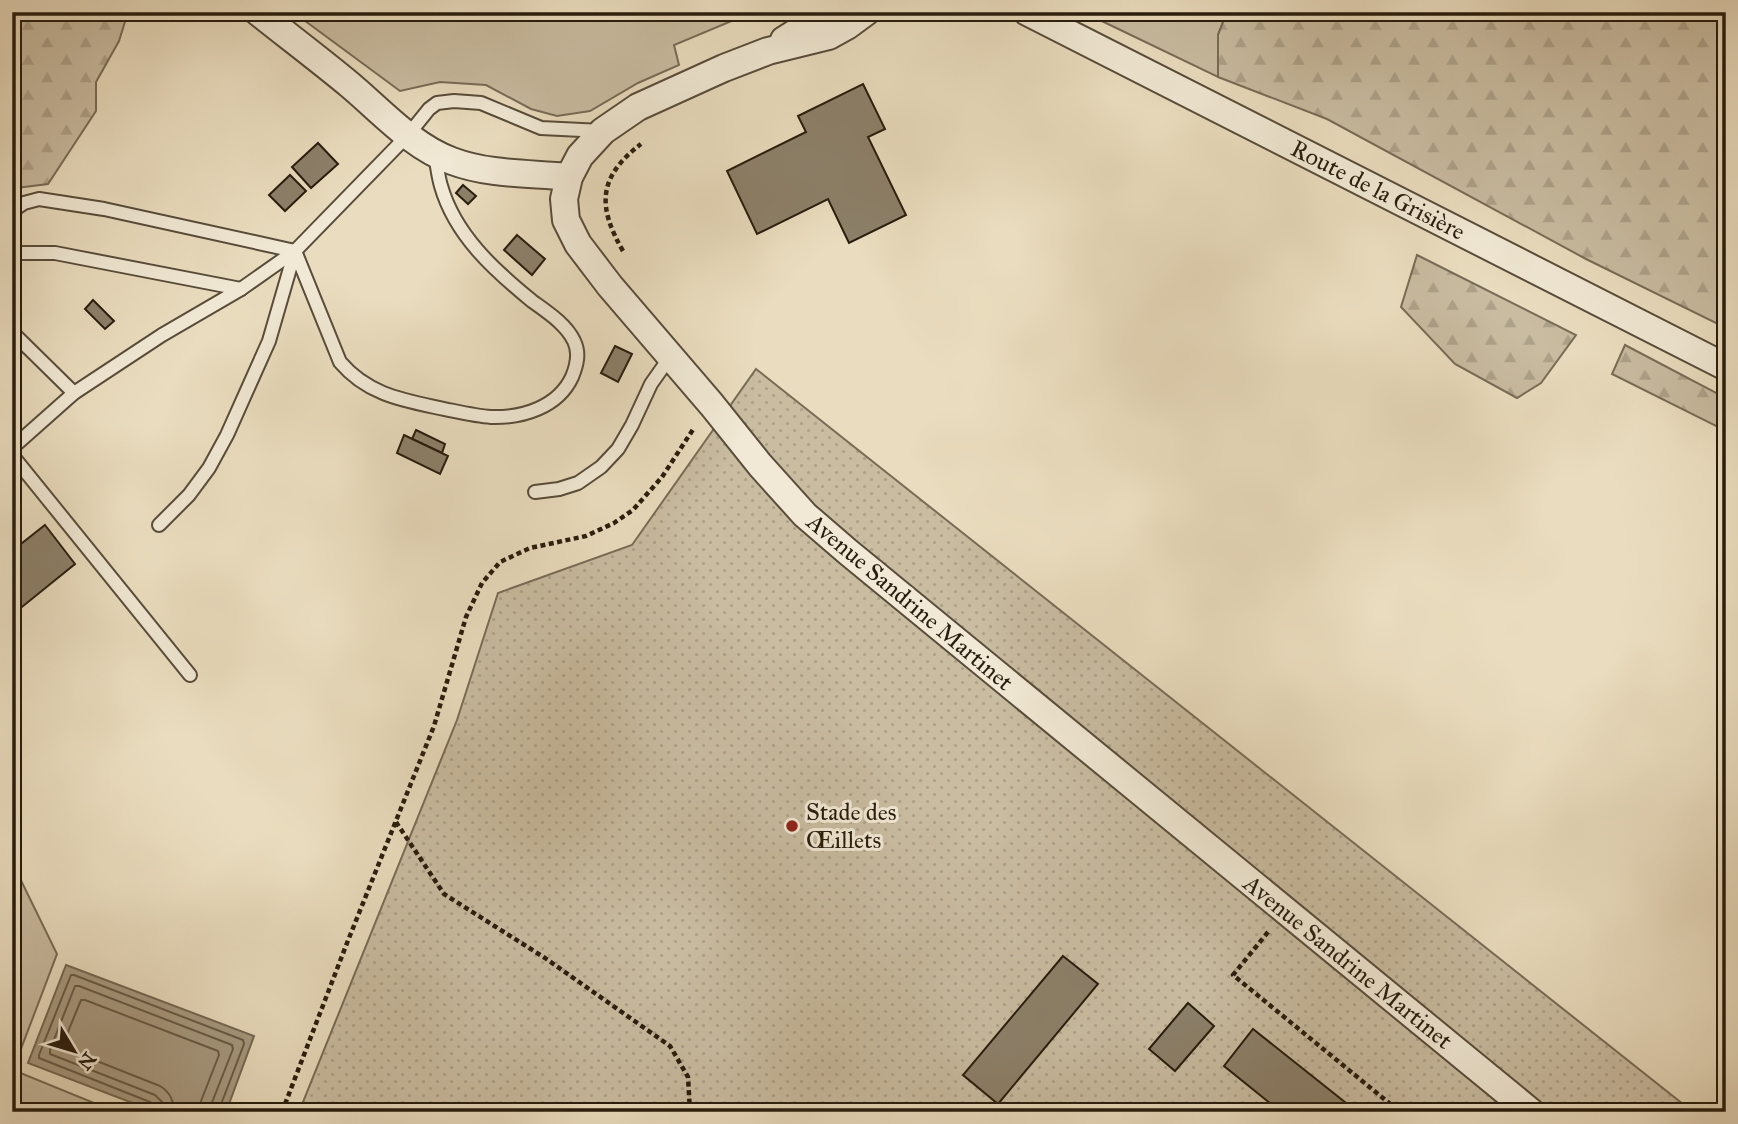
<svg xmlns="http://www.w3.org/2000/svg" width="1738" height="1124" viewBox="0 0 1738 1124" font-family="'IM FELL Great Primer',serif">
	<defs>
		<pattern id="forest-firs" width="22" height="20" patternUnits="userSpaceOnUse" patternTransform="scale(1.75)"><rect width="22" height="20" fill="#c9bca1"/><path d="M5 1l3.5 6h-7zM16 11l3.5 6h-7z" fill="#ada189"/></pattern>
		<pattern id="park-dots" width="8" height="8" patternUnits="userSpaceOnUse" patternTransform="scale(1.75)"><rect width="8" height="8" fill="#c9bca1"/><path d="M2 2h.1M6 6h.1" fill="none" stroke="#ada189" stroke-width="1.8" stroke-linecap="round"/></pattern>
	</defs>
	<rect width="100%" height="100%" fill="#eaddbf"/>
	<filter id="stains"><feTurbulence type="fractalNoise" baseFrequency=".00286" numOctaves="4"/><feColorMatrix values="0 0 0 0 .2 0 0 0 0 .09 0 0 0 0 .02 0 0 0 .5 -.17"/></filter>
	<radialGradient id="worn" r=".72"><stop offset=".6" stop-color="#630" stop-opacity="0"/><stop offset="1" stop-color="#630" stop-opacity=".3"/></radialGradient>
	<g fill="#c9bca1" stroke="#786c57" stroke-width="2">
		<polygon points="293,12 753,12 674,45 679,65 638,83 590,111 557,116 531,109 486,85 440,82 400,91"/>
		<polygon points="1083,12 1227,12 1218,35 1218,77"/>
		<polygon points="12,862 57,954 13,1070 116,1112 12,1112"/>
	</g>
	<g fill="url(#forest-firs)" stroke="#786c57" stroke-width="2">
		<polygon points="12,12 128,12 119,41 96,82 96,111 48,184 16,188 12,190"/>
		<polygon points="1227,12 1726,12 1726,328 1586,259 1327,119 1218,77 1218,35"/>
		<polygon points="1417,255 1576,335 1541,383 1517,398 1455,364 1401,307"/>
		<polygon points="1625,345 1726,398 1726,431 1612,374"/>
	</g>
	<polygon fill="url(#park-dots)" stroke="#786c57" stroke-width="2" points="756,369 1693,1112 299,1112 457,720 498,593 632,545"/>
	<polygon fill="#a89b82" stroke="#746853" stroke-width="2" points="66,965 254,1036 226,1112 156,1112 28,1063"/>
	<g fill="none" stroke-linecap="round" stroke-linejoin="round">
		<g stroke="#685c48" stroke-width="2">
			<polyline points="155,1112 154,1106 150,1102 39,1058 39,1055 71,975 74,975 243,1040 244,1044 220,1107 219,1112"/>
			<polyline points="164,1112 162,1102 155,1095 50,1054 50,1050 75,986 79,986 232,1045 233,1049 211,1105 211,1112"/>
			<path d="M174 1112C174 1100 170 1092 160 1086L64 1048 63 1044 81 1000H85L218 1051 219 1055 201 1101 200 1112"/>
		</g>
	</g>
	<g fill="#8c806a" stroke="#271c0d" stroke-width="2">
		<polygon points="863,84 885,129 868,137 906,215 849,243 828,199 757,234 727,171 806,132 798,116"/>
		<polygon points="318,143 338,164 311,188 292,167"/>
		<polygon points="290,175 306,191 285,211 269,195"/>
		<polygon points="463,185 476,196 468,204 456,193"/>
		<polygon points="517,235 545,259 532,275 504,250"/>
		<polygon points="93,300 114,321 105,329 85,309"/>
		<polygon points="615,346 632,354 618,382 601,373"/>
		<polygon points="416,430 445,444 442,453 412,439"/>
		<polygon points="404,435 448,456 440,474 397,453"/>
		<polygon points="45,525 75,564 12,615 12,551"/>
		<polygon points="1063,956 1098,984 998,1104 963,1075"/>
		<polygon points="1188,1003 1214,1026 1175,1071 1149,1049"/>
		<polygon points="1253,1029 1351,1107 1347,1112 1281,1112 1224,1066"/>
	</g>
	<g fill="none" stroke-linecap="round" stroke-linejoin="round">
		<g stroke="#584c3a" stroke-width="16">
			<g id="lane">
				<polyline points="12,211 24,203 39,199 104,209 295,251 269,341 227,435 209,468 189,495 159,525"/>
				<path d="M295 251 340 362C368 395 403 400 444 409 459 412 476 416 491 417 523 418 558 407 572 377 577 365 580 353 574 341 566 324 547 312 532 301 494 270 455 235 441 186 438 176 437 165 435 155"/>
				<polyline points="12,253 55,253 241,289"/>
				<polyline points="12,332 74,393"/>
				<polyline points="12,448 74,393 162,335 241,289 295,251 408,135 429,109 437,103 454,101 481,103 541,128 602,131"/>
				<polyline points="12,455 190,675"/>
				<polyline points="535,492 559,489 578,483 601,467 618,449 632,425 651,384 670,357"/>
			</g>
		</g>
		<g stroke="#584c3a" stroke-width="30">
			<g id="street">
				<path d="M258 12C288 36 320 60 350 85 382 112 413 147 452 161 489 175 530 173 569 177"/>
				<polyline points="866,12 847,26 829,36 768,51 724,68 638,107 603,131 580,156 569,177 564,199 566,220 578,244 610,286 712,405 760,465 805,515 848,552 1531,1112"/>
				<polyline points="1027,12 1726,367"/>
				<polyline points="784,40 814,21 823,12"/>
			</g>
		</g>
		<g stroke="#271c0d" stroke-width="4.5" stroke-dasharray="5 3.5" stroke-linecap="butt">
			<path d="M623 251C597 206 598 177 641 144"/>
			<polyline points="396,822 444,894 545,958 670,1046 688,1077 690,1112"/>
			<polyline points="1268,932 1233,975 1400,1112"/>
			<polyline points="282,1112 347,943 434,726 466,617 482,583 500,562 530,548 586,536 614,523 633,510 662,477 694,428"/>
		</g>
		<use href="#lane" stroke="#f1e9d5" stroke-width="12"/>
		<use href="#street" stroke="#f1e9d5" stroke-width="26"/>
	</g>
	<circle fill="#8f2418" stroke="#f1e9d5" stroke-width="2.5" cx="792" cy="826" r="7"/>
	<g text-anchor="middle" stroke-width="6" stroke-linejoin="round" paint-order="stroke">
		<g font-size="24" fill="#271c0d" stroke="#f1e9d5">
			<text transform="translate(1378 190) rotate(27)" y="8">Route de la Grisière</text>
			<text transform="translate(910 602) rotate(40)" y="8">Avenue Sandrine Martinet</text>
			<text transform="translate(1348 962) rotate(39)" y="8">Avenue Sandrine Martinet</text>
		</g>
		<g font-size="24" fill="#271c0d" stroke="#f1e9d5" text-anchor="start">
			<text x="806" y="820">Stade des<tspan x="806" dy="28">Œillets</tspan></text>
		</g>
	</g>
	<rect width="1738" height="1124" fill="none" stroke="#eaddbf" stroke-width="42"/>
	<rect x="14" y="14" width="1710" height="1096" fill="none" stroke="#271c0d" stroke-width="3.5"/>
	<rect x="21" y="21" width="1696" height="1082" fill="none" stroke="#271c0d" stroke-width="2"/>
	<g transform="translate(74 1051) rotate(128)" stroke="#f1e9d5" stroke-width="5" paint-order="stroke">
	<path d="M0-5L12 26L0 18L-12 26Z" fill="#271c0d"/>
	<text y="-10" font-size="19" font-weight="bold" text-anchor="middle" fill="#271c0d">N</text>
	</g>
	<rect width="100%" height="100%" filter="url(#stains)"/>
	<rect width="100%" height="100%" fill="url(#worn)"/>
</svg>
